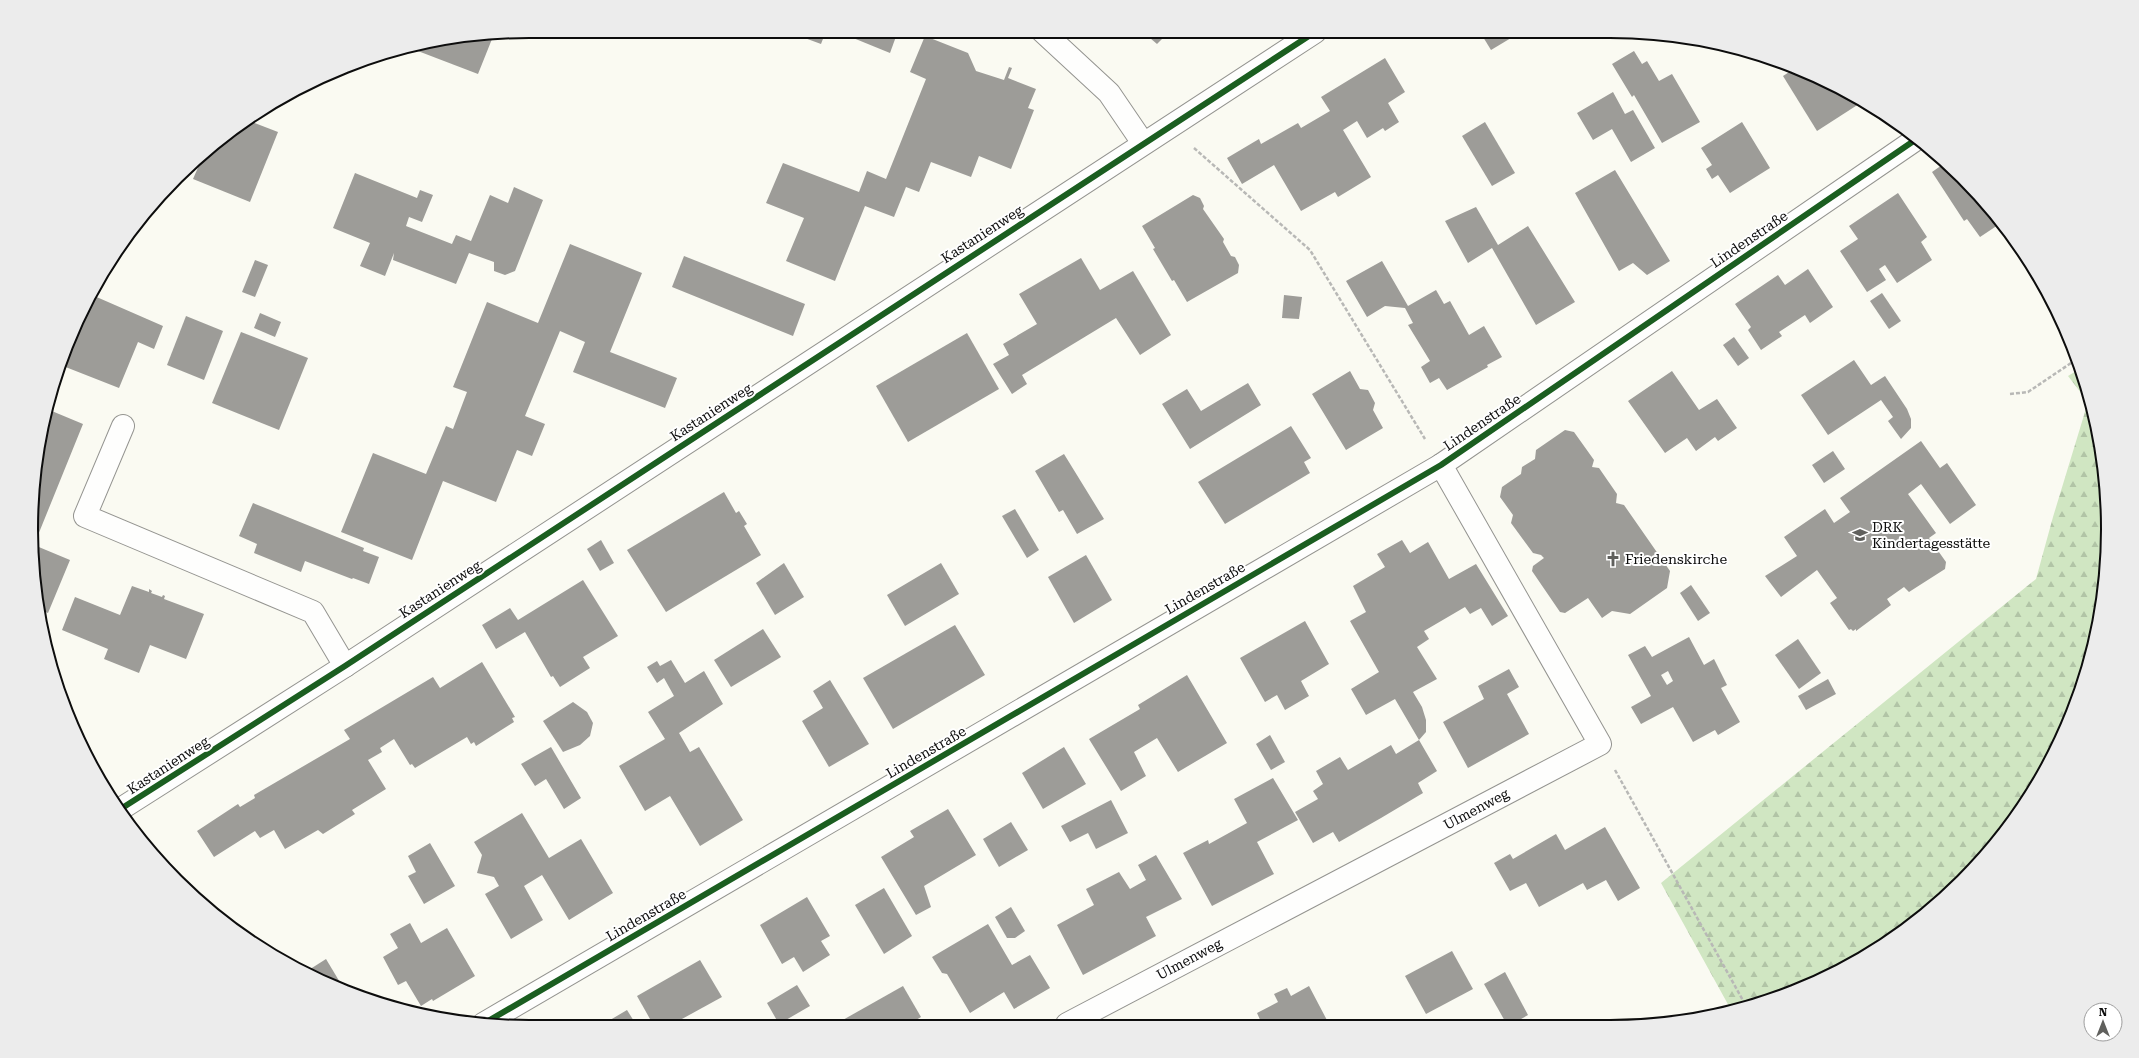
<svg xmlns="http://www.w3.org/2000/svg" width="2139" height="1058" viewBox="0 0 2139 1058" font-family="'Roboto Serif',serif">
	<defs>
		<pattern id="forest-firs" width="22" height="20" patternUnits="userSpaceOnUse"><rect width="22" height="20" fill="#d0e6c2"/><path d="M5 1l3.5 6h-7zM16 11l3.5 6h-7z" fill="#b1c4a6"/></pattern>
	</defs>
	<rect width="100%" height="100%" fill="#fafaf2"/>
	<polygon fill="url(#forest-firs)" points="2081,368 2104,464 2107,561 2091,658 2057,749 1985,857 1887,943 1800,989 1730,1008 1661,883 2036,579 2053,517 2088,402 2068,376"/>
	<g fill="#9d9c98" fill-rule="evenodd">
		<polygon points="804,31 826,31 821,44 802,37"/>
		<polygon points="836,31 898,31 890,53"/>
		<polygon points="1143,32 1169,32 1157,44"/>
		<polygon points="1480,32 1521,32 1491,50"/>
		<polygon points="494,34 478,74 410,48 432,41"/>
		<polygon points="925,36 968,53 976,71 1004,80 1009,67 1012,68 1008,78 1036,89 1028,108 1034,110 1011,169 979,156 971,177 931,162 919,192 906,187 894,217 865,206 835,281 786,261 804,218 766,203 783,163 859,192 867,171 886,179 926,79 910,72"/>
		<polygon points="1634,51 1642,64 1647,61 1659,81 1672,74 1700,122 1662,143 1634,95 1632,97 1612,64"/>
		<polygon points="1385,58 1405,92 1388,103 1399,122 1385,131 1383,128 1367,138 1357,121 1343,130 1371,177 1338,197 1335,192 1301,211 1274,165 1242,184 1227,158 1259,139 1261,144 1298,123 1301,128 1330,111 1321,97"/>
		<polygon points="1794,69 1830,82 1862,102 1817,131 1783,76"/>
		<polygon points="1613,92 1625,114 1633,110 1655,148 1631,162 1612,129 1593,140 1577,113"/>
		<polygon points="247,120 278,132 250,202 193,179 203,156 226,134"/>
		<polygon points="1485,122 1515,173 1492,186 1462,136"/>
		<polygon points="1742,122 1770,168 1730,193 1718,175 1712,179 1706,169 1712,165 1701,148"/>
		<polygon points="1945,163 1984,200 2001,223 1980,237 1967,219 1964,221 1932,172"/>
		<polygon points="1615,170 1670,261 1647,275 1633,263 1619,271 1575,193"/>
		<polygon points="355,173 417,198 420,190 433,195 422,222 409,217 406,226 452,244 456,235 471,241 490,195 508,203 514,187 543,200 515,271 505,275 494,271 494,262 469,253 456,284 393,260 394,253 385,276 360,266 370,243 333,228"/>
		<polygon points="1898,193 1927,237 1921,242 1932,260 1897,283 1885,265 1879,269 1886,280 1867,292 1840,251 1858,239 1849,226"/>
		<polygon points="1193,195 1200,198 1204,206 1203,209 1224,239 1223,242 1231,256 1235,257 1239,265 1238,273 1187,302 1174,280 1172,281 1153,249 1155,248 1142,226"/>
		<polygon points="1476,207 1498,245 1528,226 1575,302 1536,325 1492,248 1468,263 1445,221"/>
		<polygon points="570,244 642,273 610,352 677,378 665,408 573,372 585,342 560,331 525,416 545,424 532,456 517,450 496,502 443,481 412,560 341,532 373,453 426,474 446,426 453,429 467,392 453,387 487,302 538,323"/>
		<polygon points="684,256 805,304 793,336 672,287"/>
		<polygon points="1081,258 1100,290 1133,271 1171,335 1140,355 1116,318 1022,375 1027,384 1012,394 993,364 1009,355 1003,344 1037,324 1019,294"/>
		<polygon points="255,260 268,265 255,297 242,292"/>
		<polygon points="1382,261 1408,306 1436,290 1444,304 1450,301 1469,335 1484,326 1502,357 1487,365 1488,367 1447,390 1439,378 1430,383 1421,367 1430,361 1408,325 1413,323 1405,308 1385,306 1367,317 1346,281"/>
		<polygon points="1808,269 1833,307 1810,323 1805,315 1779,332 1782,336 1761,350 1748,330 1751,327 1735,304 1778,275 1785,285"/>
		<polygon points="1882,293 1901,321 1889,329 1870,301"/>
		<polygon points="92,295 163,326 154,349 138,342 119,388 63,366"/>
		<polygon points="1284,295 1302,297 1299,319 1282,318"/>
		<polygon points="260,313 281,322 275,337 254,328"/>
		<polygon points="186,316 223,331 204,380 167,365"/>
		<polygon points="241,332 308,358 279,430 212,403"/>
		<polygon points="967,333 999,389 908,442 876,386"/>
		<polygon points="1734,337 1749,358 1738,366 1723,345"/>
		<polygon points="1854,360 1871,385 1885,376 1907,409 1911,419 1911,428 1901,439 1888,421 1893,417 1881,400 1828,435 1801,395"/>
		<polygon points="1350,371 1360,389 1368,390 1375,403 1373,410 1383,428 1346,450 1312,394"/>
		<polygon points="1672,371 1699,410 1717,399 1737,428 1718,441 1715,437 1696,451 1687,438 1665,453 1628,401"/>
		<polygon points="1248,383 1261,405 1190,449 1162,404 1187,389 1201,411"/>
		<polygon points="47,409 83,424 34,545 70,560 48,613 38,609 35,594 32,497 41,432"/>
		<polygon points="1291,426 1311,458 1304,462 1310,473 1225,524 1198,482"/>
		<polygon points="1565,430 1574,432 1594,460 1592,467 1599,468 1617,494 1616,503 1624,505 1670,571 1667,588 1630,614 1612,611 1602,618 1588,598 1565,613 1560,612 1532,571 1533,566 1544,558 1541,555 1533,553 1511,523 1513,515 1500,497 1502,487 1521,474 1522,467 1535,459 1536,450"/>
		<polygon points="1921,441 1940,468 1947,463 1976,505 1950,524 1921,484 1908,494 1936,533 1929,538 1946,562 1945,569 1909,592 1904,587 1887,599 1891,605 1856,631 1856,629 1853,631 1851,629 1849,630 1830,603 1837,598 1817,570 1781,597 1765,576 1797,556 1784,537 1825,509 1834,523 1850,512 1840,498"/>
		<polygon points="1833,451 1845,469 1824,483 1812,465"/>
		<polygon points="1064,454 1104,519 1077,534 1063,510 1059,512 1035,471"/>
		<polygon points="724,492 736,513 739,511 747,524 744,526 761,555 666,612 627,550"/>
		<polygon points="253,503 364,548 363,551 379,557 369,584 353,578 352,579 305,561 301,572 254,553 257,544 239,536"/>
		<polygon points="1015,509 1039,550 1027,558 1002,516"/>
		<polygon points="601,540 614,563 600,571 587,549"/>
		<polygon points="1402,540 1410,553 1428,542 1449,579 1476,564 1508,616 1492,626 1481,608 1470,614 1465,607 1424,631 1429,639 1417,647 1437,679 1413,692 1422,707 1426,720 1426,732 1419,740 1437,771 1418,783 1423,793 1381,818 1339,842 1333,832 1313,843 1295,812 1318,799 1313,791 1323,784 1316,771 1340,757 1348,770 1391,745 1396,754 1419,740 1395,699 1366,715 1351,689 1379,672 1350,621 1366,612 1353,586 1385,567 1377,554"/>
		<polygon points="1086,555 1112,600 1074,623 1048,577"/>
		<polygon points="784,563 804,597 775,615 756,583"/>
		<polygon points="941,563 959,594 905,626 887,595"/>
		<polygon points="583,580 618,636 583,657 590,668 560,687 553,676 551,677 525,632 496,649 482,625 510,608 518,620"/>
		<polygon points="1691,585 1710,613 1698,621 1680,593"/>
		<polygon points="132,586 149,592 149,589 152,591 151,593 162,597 163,595 165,596 164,599 204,614 186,659 150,645 139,673 104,659 108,649 62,630 75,597 120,615"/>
		<polygon points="1305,621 1329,664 1301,681 1309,696 1285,710 1277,695 1265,702 1240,658"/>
		<polygon points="955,625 985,675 893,729 863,678"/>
		<polygon points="763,629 781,657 731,687 714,660"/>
		<path d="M1689 637 1704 665 1714 659 1727 685 1721 688 1740 722 1718 735 1715 730 1693 742 1673 707 1641 724 1631 707 1651 696 1628 655 1645 646 1652 657ZM1668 671 1673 681 1667 685 1661 675Z"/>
		<polygon points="1798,639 1821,673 1799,689 1775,655"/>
		<polygon points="671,660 685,683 704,671 723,704 679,733 690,752 699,747 743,820 700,846 670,796 645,811 619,766 665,739 648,712 674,696 664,678 657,683 647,667 657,661 660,666"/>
		<polygon points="482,662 515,717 512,718 514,722 476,746 474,742 471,744 467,737 415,768 412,764 410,765 394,739 380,748 382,752 368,760 386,789 352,810 355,814 323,834 318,830 285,849 274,830 260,838 255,831 214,857 197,831 238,804 240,807 255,798 254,795 350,739 344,730 433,677 440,688"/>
		<polygon points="1509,669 1519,687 1507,694 1529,734 1468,768 1443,722 1484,699 1478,686"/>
		<polygon points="1187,675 1227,743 1178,772 1157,738 1134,752 1146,776 1121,791 1089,739 1140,709 1138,705"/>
		<polygon points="1828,679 1836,694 1806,710 1798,696"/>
		<polygon points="830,680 869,744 829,767 802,721 823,708 813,691"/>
		<polygon points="64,699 71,702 68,710"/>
		<polygon points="573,702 587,712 593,723 590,736 580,745 563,752 543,721"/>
		<polygon points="1270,735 1285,762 1271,770 1256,744"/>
		<polygon points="551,747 581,798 564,809 546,779 535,786 521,764"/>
		<polygon points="1064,747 1086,784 1043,809 1022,773"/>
		<polygon points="1273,778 1298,820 1257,842 1274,874 1212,906 1183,853 1208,840 1209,844 1247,823 1234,799"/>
		<polygon points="1111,800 1128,833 1096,849 1088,833 1070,842 1061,826"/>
		<polygon points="948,809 976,855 924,886 931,907 916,915 881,857 914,837 910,831"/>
		<polygon points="522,813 549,858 581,839 613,893 569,920 542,875 524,886 543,920 511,939 485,894 499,886 494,877 477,873 482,855 474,842"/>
		<polygon points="1011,822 1028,850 999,867 983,839"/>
		<polygon points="1605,827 1640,888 1618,901 1606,880 1587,890 1583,883 1539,907 1526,883 1510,891 1494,863 1510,854 1513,859 1556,834 1565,850"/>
		<polygon points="430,843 455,886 424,904 408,876 416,872 408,856"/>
		<polygon points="1156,855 1182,899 1146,917 1156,936 1083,975 1057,925 1094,905 1086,889 1119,872 1130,889 1146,880 1138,865"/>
		<polygon points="884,888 912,936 884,954 855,905"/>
		<polygon points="807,897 830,936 821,941 830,955 803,972 794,957 782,964 760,925"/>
		<polygon points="1011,907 1025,931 1015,938 1007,938 995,917"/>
		<polygon points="410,923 421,943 447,928 475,976 433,1001 432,999 421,1006 406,981 398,985 383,957 398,948 390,934"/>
		<polygon points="988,924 1012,965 1030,955 1050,988 1014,1009 1004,992 970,1013 947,974 942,973 932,957"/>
		<polygon points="1452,951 1473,989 1426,1014 1405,976"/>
		<polygon points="326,959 344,989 304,973"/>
		<polygon points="700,960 722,997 671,1025 654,1026 637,996"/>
		<polygon points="1505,972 1528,1015 1514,1023 1506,1023 1484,984"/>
		<polygon points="797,985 810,1006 779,1024 767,1003"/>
		<polygon points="903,986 921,1017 908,1025 843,1025 841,1021"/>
		<polygon points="1309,986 1329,1024 1262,1024 1257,1013 1278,1002 1274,994 1287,988 1291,996"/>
		<polygon points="627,1010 637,1026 600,1026"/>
	</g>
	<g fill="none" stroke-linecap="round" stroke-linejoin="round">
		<g stroke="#949490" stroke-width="24">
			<g id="street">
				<polyline points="1042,31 1109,93 1143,143"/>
				<polyline points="123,426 85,516 313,612 345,666"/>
				<polyline points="119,810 345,666 1315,32"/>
				<polyline points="483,1024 1441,465 1918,138"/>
				<polyline points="1067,1024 1600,744 1441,465"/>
			</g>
		</g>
		<g stroke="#b8b8b6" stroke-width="2.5" stroke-dasharray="4 2" stroke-linecap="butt">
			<polyline points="1194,148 1310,250 1425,439"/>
			<polyline points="2010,394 2028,392 2077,359"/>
			<polyline points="1615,770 1745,1004"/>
		</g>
		<use href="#street" stroke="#fefefd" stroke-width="22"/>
		<g stroke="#fff" stroke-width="8">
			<g id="cycleway">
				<polyline points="119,810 345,666 1315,32"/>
				<polyline points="483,1024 1441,465 1918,138"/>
			</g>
		</g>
		<use href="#cycleway" stroke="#1b5e20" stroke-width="6"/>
	</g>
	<defs>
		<g id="school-bare" transform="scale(1.2)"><path d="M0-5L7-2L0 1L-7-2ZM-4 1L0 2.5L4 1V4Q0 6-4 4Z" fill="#60605d" stroke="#fff" stroke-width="2.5" paint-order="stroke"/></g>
		<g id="church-bare" transform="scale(1.2)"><path d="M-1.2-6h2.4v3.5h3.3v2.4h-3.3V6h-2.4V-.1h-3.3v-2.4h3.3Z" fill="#60605d" stroke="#fff" stroke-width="2.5" paint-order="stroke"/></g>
	</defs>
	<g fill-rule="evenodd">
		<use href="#school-bare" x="1860" y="535"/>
		<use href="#church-bare" x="1613" y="559"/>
	</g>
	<g text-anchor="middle" stroke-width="4" stroke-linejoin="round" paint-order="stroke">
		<g font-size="14" fill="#0d0d0d" stroke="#fff">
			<text transform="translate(982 234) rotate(-33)" y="5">Kastanienweg</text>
			<text transform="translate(1749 239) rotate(-34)" y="5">Lindenstraße</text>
			<text transform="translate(711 412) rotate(-33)" y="5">Kastanienweg</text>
			<text transform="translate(1482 422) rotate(-34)" y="5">Lindenstraße</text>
			<text transform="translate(1205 588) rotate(-30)" y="5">Lindenstraße</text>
			<text transform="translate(440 589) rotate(-33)" y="5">Kastanienweg</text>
			<text transform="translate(926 752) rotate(-30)" y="5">Lindenstraße</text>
			<text transform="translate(168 765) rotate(-33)" y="5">Kastanienweg</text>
			<text transform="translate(1476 809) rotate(-28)" y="5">Ulmenweg</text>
			<text transform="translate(646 915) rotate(-30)" y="5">Lindenstraße</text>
			<text transform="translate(1189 959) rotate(-28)" y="5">Ulmenweg</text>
		</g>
		<g font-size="14" fill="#0d0d0d" stroke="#fff" text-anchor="start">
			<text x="1872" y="532">DRK<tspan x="1872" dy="16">Kindertagesstätte</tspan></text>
			<text x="1625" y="564">Friedenskirche</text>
		</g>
	</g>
	<path d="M0 0H2139V1058H0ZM529 38H1610A491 491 0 0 1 2101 529V529A491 491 0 0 1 1610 1020H529A491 491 0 0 1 38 529V529A491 491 0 0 1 529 38Z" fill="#ececec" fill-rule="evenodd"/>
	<path fill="none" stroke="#0d0d0d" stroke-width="2" d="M529 38H1610A491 491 0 0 1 2101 529V529A491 491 0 0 1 1610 1020H529A491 491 0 0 1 38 529V529A491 491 0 0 1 529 38Z"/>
	<g transform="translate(2103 1022)"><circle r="19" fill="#ffffff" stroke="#9e9e9e"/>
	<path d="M0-3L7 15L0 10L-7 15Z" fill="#60605d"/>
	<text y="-6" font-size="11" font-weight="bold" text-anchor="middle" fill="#0d0d0d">N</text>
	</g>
</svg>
